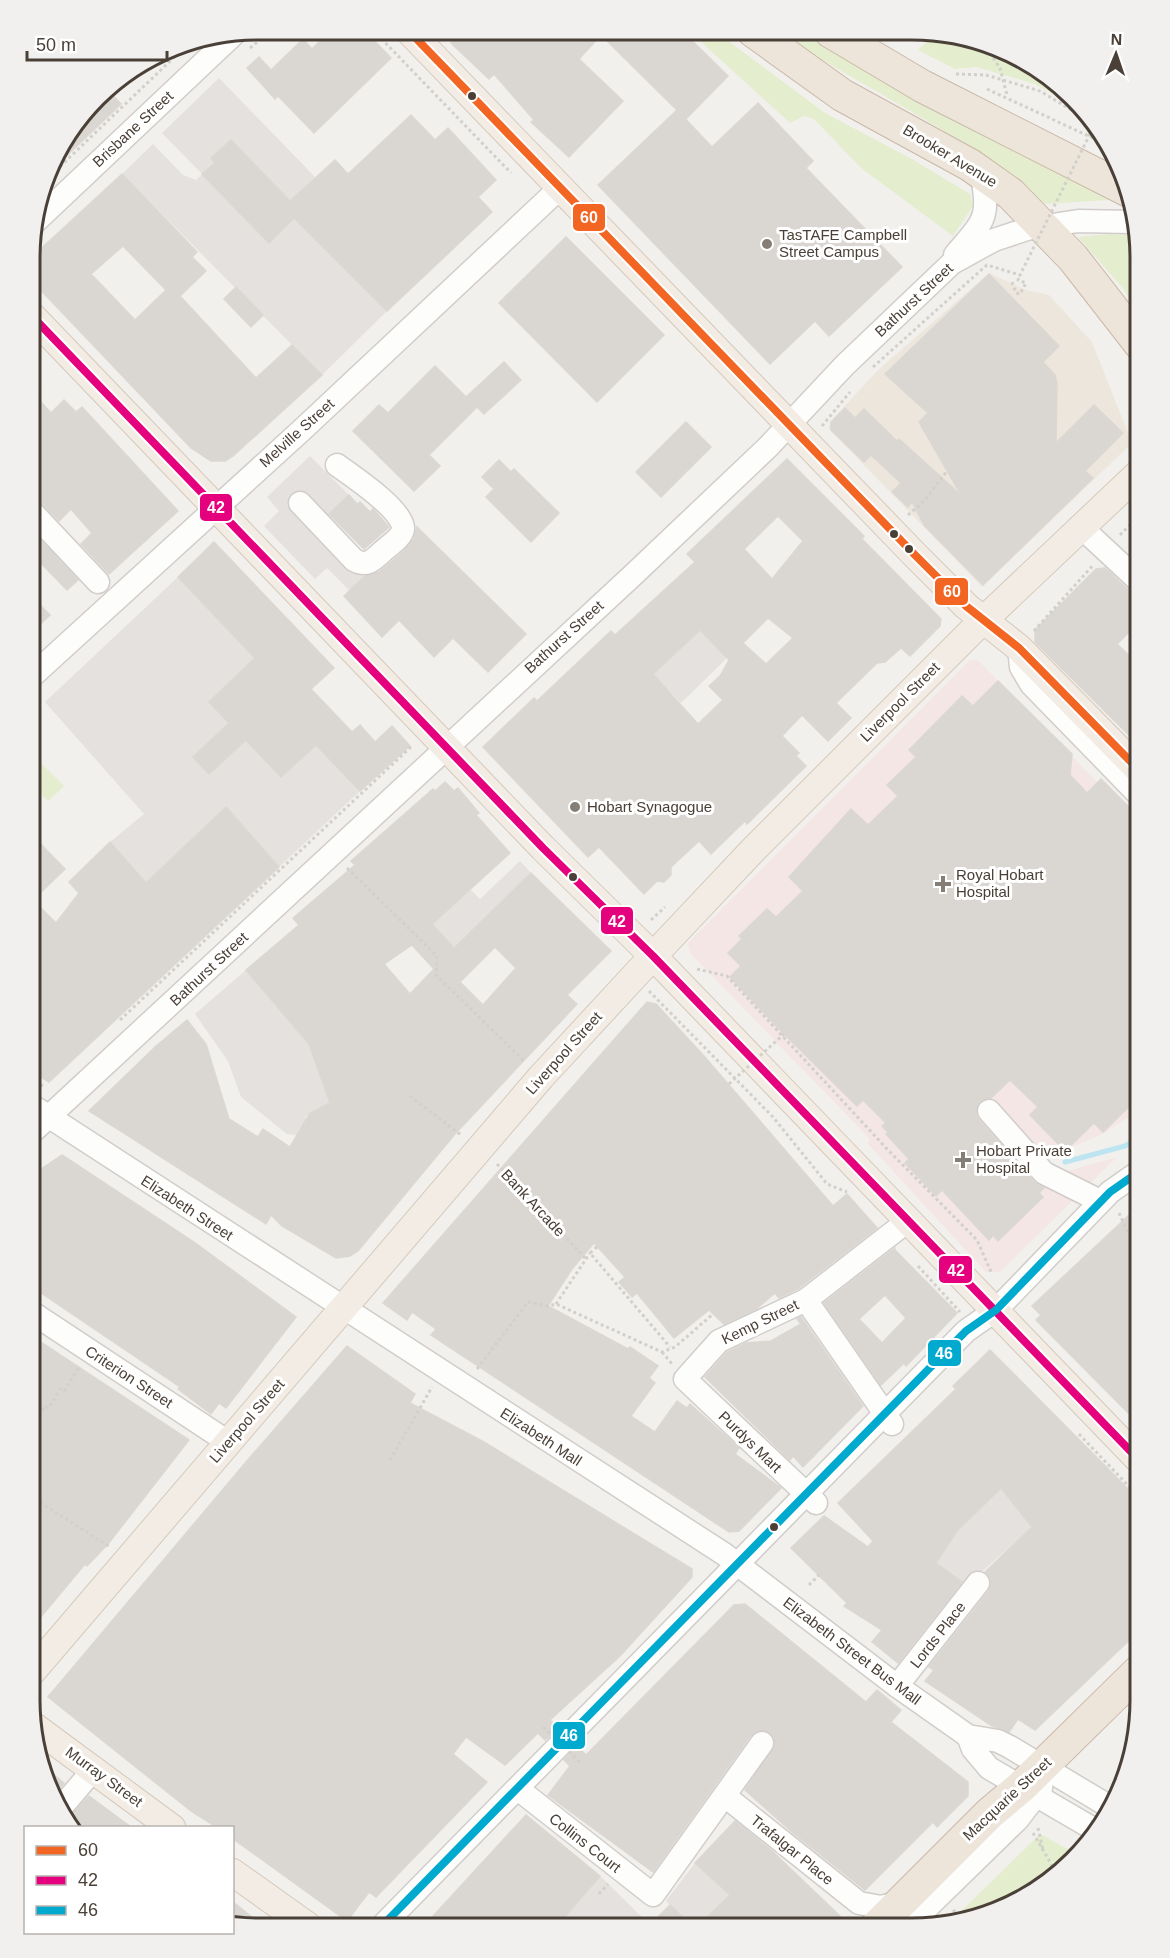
<svg xmlns="http://www.w3.org/2000/svg" width="1170" height="1958" viewBox="0 0 1170 1958" font-family="Helvetica,sans-serif">
	<rect width="100%" height="100%" fill="#f2f0ed"/>
	<polygon fill="#ede6dc" points="989,273 1026,290 1049,295 1092,342 1132,443 982,587 829,429 830,422 877,371"/>
	<polygon fill="#f4e6e5" points="970,660 978,660 1140,826 1140,1110 1101,1135 1061,1151 1046,1152 1046,1167 1064,1172 1117,1157 1000,1272 986,1272 867,1143 870,1139 690,953 688,943"/>
	<g fill="#e4edcd">
		<polygon points="689,31 715,31 825,113 910,158 970,194 973,206 953,236 861,168 814,119 804,116 790,123"/>
		<path d="M778 32H812L928 106 1109 200 1045 204C967 134 865 90 778 32Z"/>
		<polygon points="937,32 999,48 1051,77 1086,112 1035,84 976,67 955,69 918,50"/>
		<polygon points="1090,117 1093,120 1108,145 1086,135"/>
		<polygon points="1108,234 1135,235 1140,258 1140,315 1122,287 1078,237"/>
		<polygon points="38,760 64,786 48,801 31,784 31,767"/>
		<polygon points="1040,1834 1077,1854 1051,1881 999,1911 952,1920"/>
	</g>
	<g fill="#e4e1de">
		<polygon points="219,78 315,177 284,207 279,189 231,140 211,158 215,163 203,175 269,243 294,218 387,311 322,375 122,174 153,144 183,175 196,180 202,174 162,133"/>
		<polygon points="310,456 349,495 315,528 364,577 350,591 327,568 315,579 264,526 279,511 267,497"/>
		<polygon points="178,577 255,658 229,723 194,757 246,740 281,777 316,745 360,791 279,867 226,808 146,883 110,842 144,814 45,702"/>
		<polygon points="700,630 727,658 681,703 653,674"/>
		<polygon points="520,861 531,873 454,947 432,924 469,888 480,899"/>
		<polygon points="246,970 309,1044 330,1103 305,1117 321,1132 303,1136 287,1134 241,1097 228,1061 195,1014"/>
		<polygon points="1001,1488 1032,1527 966,1586 937,1563 957,1531"/>
		<polygon points="695,1863 730,1895 697,1927 693,1927 666,1901"/>
		<polygon points="600,1876 650,1925 649,1927 556,1927"/>
	</g>
	<g fill="none" stroke-linecap="round" stroke-linejoin="round">
		<polyline stroke="#bce4f1" stroke-width="5" points="1065,1162 1125,1146 1140,1137"/>
	</g>
	<g fill="#dad7d3" stroke="#dbd7d2" stroke-width="1.5" fill-rule="evenodd">
		<polygon points="331,30 364,30 391,58 314,133 278,96 275,99 247,68 259,57 271,70 303,39 312,49"/>
		<polygon points="463,31 682,31 728,76 686,119 601,35 579,59 623,101 569,157 531,122 534,120 494,74 489,79 451,43"/>
		<polygon points="106,88 121,104 60,162 54,156"/>
		<polygon points="758,103 813,161 806,168 902,267 829,336 815,321 770,364 598,185 677,110 712,147"/>
		<polygon points="411,115 435,140 448,128 496,180 478,197 492,212 387,311 294,218 269,243 202,174 215,163 211,158 231,140 290,201 335,160 348,174"/>
		<path d="M122 174 197 252 192 257 206 271 180 296 256 378 292 345 322 375 233 456 225 461H211L191 448 32 281V257ZM123 246 166 290 135 320 91 274Z"/>
		<polygon points="566,237 664,335 597,402 499,303"/>
		<polygon points="989,274 1059,346 1043,362 1055,375 1057,383 1056,443 1094,405 1123,433 1085,471 1093,478 983,585 924,525 912,502 908,507 892,492 901,483 871,455 864,462 831,430 831,422 845,408 855,418 864,409 897,441 899,439 961,495 919,422 928,413 885,374"/>
		<polygon points="236,287 263,315 251,327 224,299"/>
		<polygon points="504,362 521,380 484,414 477,407 429,455 440,466 414,491 353,431 379,405 388,413 435,366 466,397"/>
		<polygon points="32,392 51,413 64,400 76,412 82,407 178,511 109,574 81,544 92,533 71,509 59,521 41,502 32,499"/>
		<polygon points="686,422 711,447 661,497 636,472"/>
		<path d="M787 459 864 536 862 539 941 619 940 626 910 656 901 648 885 662 877 663 836 703 851 718 828 741 802 715 782 736 799 753 796 756 806 766 747 824 745 821 711 854 699 841 671 867V875L664 882 657 881 644 894 599 847 588 857 483 747 534 698 537 701 611 631 615 635 695 562 687 554ZM778 516 803 541 772 579 744 549ZM768 618 793 638 766 664 743 643ZM700 630 729 660 720 676 709 686 723 700 698 724 653 674Z"/>
		<polygon points="499,460 511,472 514,469 559,513 531,542 486,497 494,489 482,477"/>
		<polygon points="349,495 357,504 360,502 370,512 373,509 389,527 364,549 329,514"/>
		<polygon points="417,527 526,634 488,672 453,638 434,657 399,620 382,637 344,596 365,576 379,572 404,551 414,539"/>
		<polygon points="32,531 78,580 67,590 31,553"/>
		<polygon points="214,542 334,668 311,689 352,732 360,725 375,742 392,726 410,746 360,791 316,745 281,777 246,740 209,774 193,757 229,723 209,702 255,658 178,577"/>
		<polygon points="1105,568 1140,601 1140,621 1117,644 1140,666 1140,746 1035,642 1035,630 1096,569"/>
		<polygon points="31,596 50,615 31,633"/>
		<polygon points="998,681 1072,754 1070,775 1087,793 1101,779 1140,818 1140,1096 1103,1132 1094,1123 1065,1151 1030,1115 1038,1107 1010,1080 991,1098 980,1101 976,1113 979,1120 1034,1182 1044,1188 1039,1193 1043,1197 998,1241 993,1235 989,1240 942,1190 936,1196 905,1163 909,1159 886,1134 888,1132 882,1126 886,1123 863,1100 857,1106 779,1029 730,977 741,966 728,953 742,939 739,936 767,909 776,917 803,891 789,877 851,809 868,825 898,796 887,785 916,757 909,750 962,696 973,706"/>
		<path d="M445 782 454 791 458 788 479 813 476 815 510 853 432 924 454 948 531 873 611 951 567 995 577 1004 455 1134 358 1251 350 1256 336 1258 282 1226 271 1215 266 1224 89 1111 155 1047 187 1020 206 1044 229 1119 258 1137 263 1129 290 1147 310 1113 330 1103 309 1044 246 970 299 925 293 918 355 865 351 861 433 789 435 791ZM412 945 434 969 410 994 384 964ZM495 947 516 968 483 1005 460 982Z"/>
		<polygon points="226,807 279,867 49,1082 31,1071 31,834 65,869 33,900 56,923 79,893 69,882 110,842 146,883"/>
		<polygon points="647,1002 656,1004 704,1056 833,1206 847,1194 877,1228 799,1288 779,1298 775,1293 756,1309 724,1324 709,1310 674,1338 637,1293 632,1297 626,1290 619,1282 625,1277 594,1243 572,1269 548,1306 628,1349 630,1347 658,1366 649,1378 655,1383 631,1416 655,1432 677,1401 687,1408 690,1404 739,1448 735,1454 781,1488 739,1531 729,1532 431,1335 436,1329 412,1312 407,1320 383,1303"/>
		<polygon points="62,1155 194,1242 296,1317 226,1408 219,1403 211,1414 178,1389 180,1387 31,1286 31,1176"/>
		<polygon points="1140,1209 1140,1425 1036,1320 1041,1315 1032,1306 1128,1216"/>
		<path d="M895 1248V1250L957 1313 906 1366 904 1363 881 1385 824 1303ZM885 1295 906 1318 882 1343 859 1319Z"/>
		<polygon points="801,1317 863,1406 803,1467 793,1456 790,1460 705,1377 727,1352 746,1343 771,1341 801,1324 797,1319"/>
		<polygon points="30,1335 189,1440 108,1544 87,1566 85,1564 30,1630"/>
		<polygon points="347,1346 415,1394 410,1403 484,1442 692,1569 692,1577 620,1656 550,1720 558,1728 545,1740 538,1733 505,1765 466,1737 453,1754 487,1782 376,1897 369,1892 347,1921 232,1838 232,1827 216,1827 191,1811 48,1697 246,1462"/>
		<polygon points="990,1350 1140,1501 1140,1630 1035,1730 1018,1719 1009,1732 992,1726 925,1681 934,1670 929,1667 989,1591 991,1579 985,1572 1032,1527 1001,1488 957,1531 936,1563 962,1582 898,1663 872,1642 882,1630 844,1606 847,1603 791,1548 824,1516 868,1547 873,1541 838,1503 956,1389 953,1386"/>
		<polygon points="745,1604 866,1702 877,1690 901,1710 891,1722 968,1782 968,1796 937,1827 933,1822 865,1890 792,1832 745,1790 775,1745 774,1737 764,1730 751,1735 653,1872 548,1795 570,1766 564,1760 577,1746 586,1755 734,1605"/>
		<polygon points="43,1766 64,1783 53,1797 47,1787"/>
		<polygon points="89,1796 131,1827 71,1827 67,1820"/>
		<polygon points="526,1815 600,1876 556,1927 423,1927"/>
		<polygon points="735,1821 771,1850 840,1916 829,1928 697,1927 730,1895 695,1863"/>
		<polygon points="232,1901 263,1926 232,1926"/>
		<polygon points="670,1905 693,1927 648,1927"/>
	</g>
	<g fill="none" stroke-linecap="round" stroke-linejoin="round">
		<g stroke="#d0cdca" stroke-width="25">
			<g id="minor">
				<polyline points="34,223 233,35"/>
				<path d="M955 255C984 221 991 218 981 172"/>
				<path d="M300 503 354 560C367 567 372 561 382 552 388 546 402 538 403 529 405 511 351 475 337 465"/>
				<polyline points="32,512 98,582"/>
				<polyline points="1082,528 1140,582"/>
				<polyline points="1019,648 1021,667 1031,684 1140,796"/>
				<polyline points="31,677 304,428 561,187"/>
				<polyline points="31,1105 724,1554 897,1686 968,1736 998,1741 1010,1747 1110,1807"/>
				<polyline points="989,1111 1044,1173 1100,1201"/>
				<polyline points="31,1133 632,576 768,447 845,365 952,263 994,240 1027,229 1078,221 1133,222"/>
				<polyline points="806,1300 909,1220"/>
				<polyline points="31,1312 228,1442"/>
				<polyline points="816,1503 685,1379 719,1341 806,1300 892,1424"/>
				<polyline points="897,1686 978,1583"/>
				<polyline points="968,1736 973,1749 989,1768 1097,1831"/>
				<polyline points="518,1789 653,1895 762,1743"/>
				<polyline points="725,1796 859,1903 881,1907 902,1902"/>
				<polyline points="60,1809 94,1769"/>
				<polyline points="381,1927 966,1331 996,1310 1110,1192 1140,1171"/>
				<polyline points="906,1928 1018,1819 1041,1789 1042,1766"/>
			</g>
		</g>
		<g stroke="#d5c9ba" stroke-width="29">
			<g id="major">
				<polyline points="408,30 914,554 966,606 1019,648 1140,771"/>
				<polyline points="32,316 543,848 653,956 1140,1461"/>
				<polyline points="30,1674 541,1077 653,956 753,850 972,631 1140,472"/>
				<polyline points="35,1727 172,1828"/>
				<polyline points="232,1872 308,1926"/>
			</g>
		</g>
		<g stroke="#cab8a8" stroke-width="34">
			<g id="highway">
				<polyline points="753,31 842,95 970,165 1011,194 1073,258 1140,344"/>
				<polyline points="831,32 922,86 1127,190"/>
				<polyline points="875,1928 990,1813 1021,1787 1139,1671"/>
			</g>
		</g>
		<g stroke="#d2d0cb" stroke-width="3" stroke-dasharray="3 3" stroke-linecap="butt">
			<polyline points="373,30 511,173"/>
			<polyline points="983,43 1000,68 1007,95"/>
			<polyline points="250,48 272,30"/>
			<polyline points="956,74 986,75 1040,91 1095,124"/>
			<polyline points="987,89 1108,145"/>
			<polyline points="47,179 188,44"/>
			<polyline points="32,252 41,243"/>
			<polyline points="1012,282 1016,293 1020,294 1026,283 1018,280 1020,275"/>
			<polyline points="822,426 850,392"/>
			<polyline points="1131,450 1140,445"/>
			<polyline points="908,515 924,501 947,471"/>
			<polyline points="1120,535 1140,515"/>
			<polyline points="1034,631 1094,564"/>
			<polyline points="347,868 437,956 436,975 525,1062"/>
			<polyline points="651,920 665,907"/>
			<polyline points="697,969 727,976 888,1150 977,1240 992,1274"/>
			<polyline points="649,991 773,1117 827,1184 847,1192"/>
			<polyline points="120,1020 413,745"/>
			<polyline points="31,1078 43,1086"/>
			<polyline points="410,1096 461,1135"/>
			<polyline points="497,1164 586,1259"/>
			<polyline points="1119,1213 1140,1259"/>
			<polyline points="597,1247 590,1253 670,1347"/>
			<polyline points="918,1266 960,1312"/>
			<polyline points="556,1304 590,1253"/>
			<polyline points="662,1352 673,1365"/>
			<polyline points="477,1369 528,1302 548,1306 556,1304 662,1352 675,1347 713,1314"/>
			<polyline points="30,1431 45,1406 49,1408 60,1389 64,1391 79,1367"/>
			<polyline points="1079,1434 1140,1498"/>
			<polyline points="390,1460 432,1387"/>
			<polyline points="30,1496 110,1547"/>
			<polyline points="809,1585 819,1575"/>
			<polyline points="1038,1828 1043,1850"/>
			<polyline points="1033,1833 1057,1874"/>
			<polyline points="599,1894 608,1884"/>
			<polyline points="953,1910 962,1918"/>
		</g>
		<use href="#minor" stroke="#fdfdfc" stroke-width="22"/>
		<use href="#major" stroke="#f2ece4" stroke-width="27"/>
		<use href="#highway" stroke="#ede4da" stroke-width="32"/>
		<g stroke="#d2d0cb" stroke-width="3" stroke-dasharray="3 3" stroke-linecap="butt">
			<polyline points="873,367 987,265 1020,275 1095,124"/>
			<polyline points="729,1084 784,1034"/>
			<polyline points="543,1727 580,1762"/>
		</g>
		<g stroke="#fff" stroke-width="12">
			<polyline id="bus-1" points="408,30 914,554 966,606 1019,648 1140,771"/>
		</g>
		<g stroke="#fff" stroke-width="12">
			<polyline id="bus-2" points="32,316 543,848 653,956 1140,1461"/>
		</g>
		<g stroke="#fff" stroke-width="12">
			<polyline id="bus-3" points="381,1927 966,1331 996,1310 1110,1192 1140,1171"/>
		</g>
		<use href="#bus-1" stroke="#f26522" stroke-width="8"/>
		<use href="#bus-2" stroke="#e5007d" stroke-width="8"/>
		<use href="#bus-3" stroke="#00a9ce" stroke-width="8"/>
	</g>
	<g fill="#4a4037" stroke="#fff" stroke-width="2">
		<circle cx="472" cy="96" r="5"/>
		<circle cx="894" cy="534" r="5"/>
		<circle cx="909" cy="549" r="5"/>
		<circle cx="573" cy="877" r="5"/>
		<circle cx="774" cy="1527" r="5"/>
	</g>
	<g fill="#857e77" stroke="#fff" stroke-width="2">
		<circle cx="767" cy="244" r="6"/>
		<circle cx="575" cy="807" r="6"/>
		<path d="M940 875h6v6h6v6h-6v6h-6v-6h-6v-6h6z"/>
		<path d="M960 1151h6v6h6v6h-6v6h-6v-6h-6v-6h6z"/>
	</g>
	<g text-anchor="middle" stroke-width="6" stroke-linejoin="round" paint-order="stroke">
		<g font-size="15" fill="#4a4037" stroke="#fff">
			<text transform="translate(133 129) rotate(-43)" y="5">Brisbane Street</text>
			<text transform="translate(950 156) rotate(31)" y="5">Brooker Avenue</text>
			<text transform="translate(914 300) rotate(-43)" y="5">Bathurst Street</text>
			<text transform="translate(297 433) rotate(-42)" y="5">Melville Street</text>
			<text transform="translate(564 637) rotate(-42)" y="5">Bathurst Street</text>
			<text transform="translate(900 702) rotate(-45)" y="5">Liverpool Street</text>
			<text transform="translate(209 969) rotate(-43)" y="5">Bathurst Street</text>
			<text transform="translate(564 1053) rotate(-48)" y="5">Liverpool Street</text>
			<text transform="translate(533 1203) rotate(47)" y="5">Bank Arcade</text>
			<text transform="translate(187 1208) rotate(33)" y="5">Elizabeth Street</text>
			<text transform="translate(760 1322) rotate(-26)" y="5">Kemp Street</text>
			<text transform="translate(129 1377) rotate(33)" y="5">Criterion Street</text>
			<text transform="translate(247 1421) rotate(-49)" y="5">Liverpool Street</text>
			<text transform="translate(541 1437) rotate(33)" y="5">Elizabeth Mall</text>
			<text transform="translate(750 1442) rotate(44)" y="5">Purdys Mart</text>
			<text transform="translate(938 1635) rotate(-52)" y="5">Lords Place</text>
			<text transform="translate(852 1651) rotate(37)" y="5">Elizabeth Street Bus Mall</text>
			<text transform="translate(104 1777) rotate(36)" y="5">Murray Street</text>
			<text transform="translate(1007 1799) rotate(-43)" y="5">Macquarie Street</text>
			<text transform="translate(585 1843) rotate(38)" y="5">Collins Court</text>
			<text transform="translate(792 1850) rotate(39)" y="5">Trafalgar Place</text>
		</g>
		<g font-size="15" fill="#4a4037" stroke="#fff" text-anchor="start">
			<text x="779" y="240">TasTAFE Campbell<tspan x="779" dy="17">Street Campus</tspan></text>
			<text x="587" y="812">Hobart Synagogue</text>
			<text x="956" y="880">Royal Hobart<tspan x="956" dy="17">Hospital</tspan></text>
			<text x="976" y="1156">Hobart Private<tspan x="976" dy="17">Hospital</tspan></text>
		</g>
	</g>
	<path d="M0 0H1170V1958H0ZM258 40H912A218 218 0 0 1 1130 258V1700A218 218 0 0 1 912 1918H258A218 218 0 0 1 40 1700V258A218 218 0 0 1 258 40Z" fill="#f1f0ef" fill-rule="evenodd"/>
	<path fill="none" stroke="#4a4037" stroke-width="3" d="M258 40H912A218 218 0 0 1 1130 258V1700A218 218 0 0 1 912 1918H258A218 218 0 0 1 40 1700V258A218 218 0 0 1 258 40Z"/>
	<g stroke="#fff" stroke-width="2">
		<rect x="572" y="203" width="34" height="29" rx="6" fill="#f26522"/>
		<rect x="199" y="493" width="34" height="29" rx="6" fill="#e5007d"/>
		<rect x="934" y="577" width="35" height="29" rx="6" fill="#f26522"/>
		<rect x="600" y="906" width="34" height="29" rx="6" fill="#e5007d"/>
		<rect x="938" y="1255" width="35" height="29" rx="6" fill="#e5007d"/>
		<rect x="927" y="1339" width="35" height="28" rx="6" fill="#00a9ce"/>
		<rect x="552" y="1721" width="34" height="29" rx="6" fill="#00a9ce"/>
	</g>
	<g font-size="16" text-anchor="middle" font-weight="bold" fill="#fff">
		<text x="589" y="223">60</text>
		<text x="216" y="513">42</text>
		<text x="952" y="597">60</text>
		<text x="617" y="927">42</text>
		<text x="956" y="1276">42</text>
		<text x="944" y="1359">46</text>
		<text x="569" y="1741">46</text>
	</g>
	<rect x="24" y="1826" width="210" height="108" fill="#ffffff" stroke="#b7b3af" stroke-width="1.5"/>
	<rect x="36" y="1846" width="30" height="9" fill="#f26522" stroke="#b7b3af" stroke-width="1.5"/>
	<text x="78" y="1856" font-size="18" fill="#4a4037">60</text>
	<rect x="36" y="1876" width="30" height="9" fill="#e5007d" stroke="#b7b3af" stroke-width="1.5"/>
	<text x="78" y="1886" font-size="18" fill="#4a4037">42</text>
	<rect x="36" y="1906" width="30" height="9" fill="#00a9ce" stroke="#b7b3af" stroke-width="1.5"/>
	<text x="78" y="1916" font-size="18" fill="#4a4037">46</text>
	<g transform="translate(1116 54) rotate(2)" stroke="#ffffff" stroke-width="4.5" paint-order="stroke">
	<path d="M0-4.5L10 22L0 15L-10 22Z" fill="#4a4037"/>
	<text y="-9" font-size="16" font-weight="bold" text-anchor="middle" fill="#4a4037">N</text>
	</g>
	<path d="M27 51v9h140v-9" fill="none" stroke="#4a4037" stroke-width="3"/>
	<text x="36" y="51" font-size="18" fill="#4a4037" stroke="#ffffff" stroke-width="4.5" paint-order="stroke">50 m</text>
</svg>
